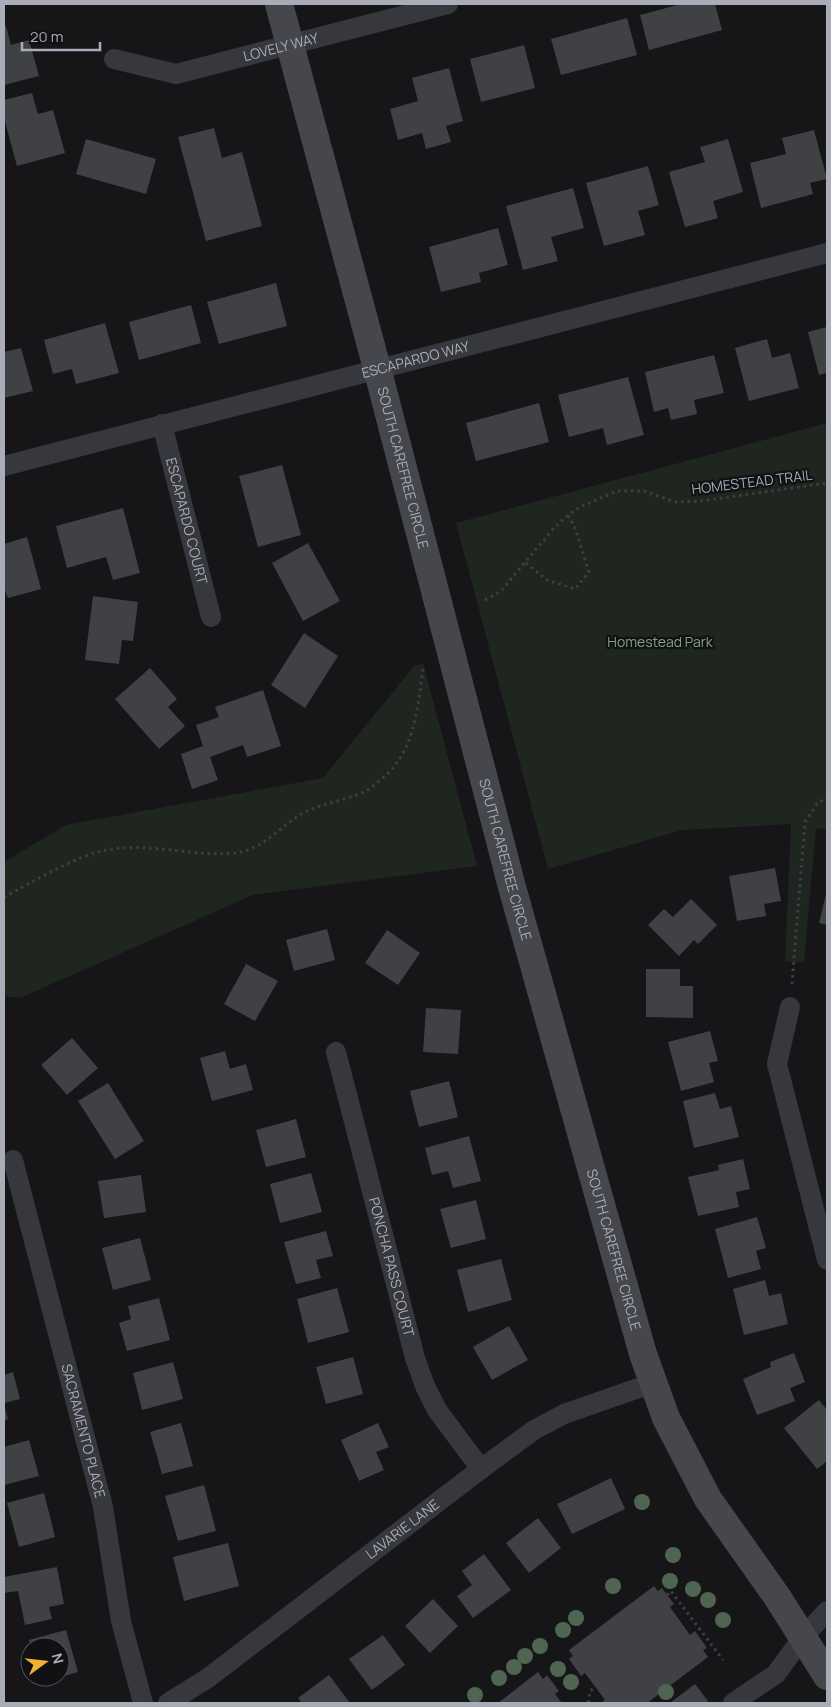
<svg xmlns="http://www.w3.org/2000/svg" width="831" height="1707" viewBox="0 0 831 1707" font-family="Manrope,sans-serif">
	<rect width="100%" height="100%" fill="#161618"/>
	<g fill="#1e261f">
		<polygon points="827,423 827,830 816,828 804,962 785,962 791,824 682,830 548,869 456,523"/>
		<polygon points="423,663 477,866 253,895 20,998 4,996 4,862 66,825 323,778 414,666"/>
	</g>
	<g fill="#404145">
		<polygon points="681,4 715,4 722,30 649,50 640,15"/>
		<polygon points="627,18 637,55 561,75 551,39"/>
		<polygon points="6,26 11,45 29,40 39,76 4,85 4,27"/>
		<polygon points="524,45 535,88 481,102 470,59"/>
		<polygon points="449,68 463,121 446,126 451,142 426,149 422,133 398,140 390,109 418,101 412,78"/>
		<polygon points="32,93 38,114 53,110 65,153 17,166 4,118 4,100"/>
		<polygon points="214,128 222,158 242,152 262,226 206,241 178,137"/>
		<polygon points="814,130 827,179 810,183 813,194 761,208 750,163 786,154 782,138"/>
		<polygon points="86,139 156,159 146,194 76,174"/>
		<polygon points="728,139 743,192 713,201 718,218 685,227 669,172 705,162 700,147"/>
		<polygon points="648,166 659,205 638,211 645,235 604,246 586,183"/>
		<polygon points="573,188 584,228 551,237 558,261 523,270 506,206"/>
		<polygon points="498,228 508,265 479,273 481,282 441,292 429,247"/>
		<polygon points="276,283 287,326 219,344 207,302"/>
		<polygon points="191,305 201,343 139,360 129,322"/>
		<polygon points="105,323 119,373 76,384 72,369 53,374 44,340"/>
		<polygon points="827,327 827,373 819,375 808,332"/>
		<polygon points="767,339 772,358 790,353 799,388 749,401 735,348"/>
		<polygon points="21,348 33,391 4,398 4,352"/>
		<polygon points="714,355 724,393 694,400 697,414 671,420 668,408 654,412 645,372"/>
		<polygon points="628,377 644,435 607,445 603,428 569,437 558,395"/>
		<polygon points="539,403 549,442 476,461 466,423"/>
		<polygon points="282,465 301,535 258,547 239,476"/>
		<polygon points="123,508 140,573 113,580 106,557 67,568 56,526"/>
		<polygon points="27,537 41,589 8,598 4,588 4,544"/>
		<polygon points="308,543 340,601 303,621 272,563"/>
		<polygon points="93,596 138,602 133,641 122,640 119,664 85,660"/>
		<polygon points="304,633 338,656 305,708 271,685"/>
		<polygon points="150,668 177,699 168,707 185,726 159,749 115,699"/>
		<polygon points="263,690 281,746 247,757 243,745 210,757 218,780 192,789 181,754 203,746 196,725 219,717 215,707"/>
		<polygon points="775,868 781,901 764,904 766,916 737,921 729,876"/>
		<polygon points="827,890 827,925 819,923"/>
		<polygon points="691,899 717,925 698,944 694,940 679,956 648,925 664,909 673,917"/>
		<polygon points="327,929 335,960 294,971 286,940"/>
		<polygon points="387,930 420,953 398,985 365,963"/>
		<polygon points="246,964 278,981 255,1021 224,1004"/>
		<polygon points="646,969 680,969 680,986 693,986 693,1018 646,1017"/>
		<polygon points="426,1008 461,1010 458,1054 423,1052"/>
		<polygon points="710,1031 718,1061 709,1063 714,1082 681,1091 668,1042"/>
		<polygon points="72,1038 98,1068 67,1095 41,1065"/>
		<polygon points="225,1051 230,1069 246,1064 253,1090 212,1101 200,1058"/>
		<polygon points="449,1081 458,1117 419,1127 410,1091"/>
		<polygon points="108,1083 144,1141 115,1159 78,1101"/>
		<polygon points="715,1093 720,1109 731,1106 739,1137 694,1148 683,1101"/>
		<polygon points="296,1119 306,1157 266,1167 256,1130"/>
		<polygon points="469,1136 481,1181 453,1188 448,1171 432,1175 425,1148"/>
		<polygon points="743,1159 750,1189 736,1192 739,1207 698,1216 688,1177 719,1170 718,1165"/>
		<polygon points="311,1173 322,1212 280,1223 270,1184"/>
		<polygon points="141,1175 146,1212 104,1218 98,1181"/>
		<polygon points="476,1200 486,1239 451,1248 440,1209"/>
		<polygon points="757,1217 766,1248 756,1251 761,1269 728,1278 715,1229"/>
		<polygon points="326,1231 333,1256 316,1260 321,1278 296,1284 284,1242"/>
		<polygon points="140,1238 151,1280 113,1290 102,1248"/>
		<polygon points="501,1259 512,1300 468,1312 457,1270"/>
		<polygon points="765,1280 769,1296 781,1293 788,1324 744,1335 733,1289"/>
		<polygon points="337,1288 349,1332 308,1343 297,1299"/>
		<polygon points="159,1298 170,1340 127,1351 119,1323 131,1319 128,1306"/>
		<polygon points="509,1326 528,1360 492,1380 473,1347"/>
		<polygon points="794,1353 805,1382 790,1388 795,1401 757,1415 743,1379 771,1367 770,1362"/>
		<polygon points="353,1357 363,1394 326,1404 316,1367"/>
		<polygon points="173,1362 183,1399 142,1410 133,1373"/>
		<polygon points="13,1372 20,1399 4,1403 4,1375"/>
		<polygon points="819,1400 827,1410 827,1461 817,1469 784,1428"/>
		<polygon points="4,1405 8,1419 4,1421"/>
		<polygon points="181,1423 193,1466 162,1474 150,1432"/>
		<polygon points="378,1423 389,1447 376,1452 384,1470 359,1481 341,1440"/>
		<polygon points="29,1440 39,1476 4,1485 4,1447"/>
		<polygon points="611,1478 625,1509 572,1534 557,1504"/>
		<polygon points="204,1485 216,1531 178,1541 165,1496"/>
		<polygon points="44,1493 55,1537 19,1547 7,1503"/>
		<polygon points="538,1518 561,1548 529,1573 506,1543"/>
		<polygon points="228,1543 239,1586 184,1601 173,1557"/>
		<polygon points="484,1554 511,1590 473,1618 457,1596 472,1585 462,1571"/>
		<polygon points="57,1567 64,1604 49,1607 52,1619 25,1625 18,1591 4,1593 4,1577"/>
		<polygon points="654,1586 658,1591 662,1588 667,1595 674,1604 670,1607 690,1635 695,1631 707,1648 703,1650 708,1657 647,1703 600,1703 605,1700 585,1673 581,1676 569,1659 573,1656 569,1650"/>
		<polygon points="433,1599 458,1626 430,1653 405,1626"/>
		<polygon points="66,1630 78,1672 60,1677 60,1647 31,1647 29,1640"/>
		<polygon points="383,1635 405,1665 372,1690 349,1659"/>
		<polygon points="538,1672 543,1679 547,1675 559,1691 555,1694 562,1703 498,1703"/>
		<polygon points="329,1675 350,1703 302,1703 298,1698"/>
		<polygon points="39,1677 58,1677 58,1678 40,1682"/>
		<polygon points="695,1684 708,1701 706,1703 670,1703"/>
	</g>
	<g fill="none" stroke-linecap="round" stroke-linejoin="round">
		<g stroke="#3d3f44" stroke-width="3" stroke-dasharray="2.5 4" stroke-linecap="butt">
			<polyline points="526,563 547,580 575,589 589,572 575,528 568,515"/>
			<polyline points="485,600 500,592 554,528 568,515 580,507 617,491 644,491 675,502 701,501 827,483"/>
			<path d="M4 897C32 883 76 855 107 850 149 842 192 857 235 853 263 850 280 826 303 813 322 803 344 801 364 792 369 790 374 785 379 781 415 754 417 710 423 669"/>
			<polyline points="792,984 805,822 817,804 827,797"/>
			<polyline points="667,1595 671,1591 723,1660"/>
			<polyline points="588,1703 590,1691 595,1687"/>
		</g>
		<g stroke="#37383d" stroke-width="20">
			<path id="s1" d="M114 59 176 74 448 4"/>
			<path id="s2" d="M162 424 211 617"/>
			<path id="s3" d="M4 466 827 253"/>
			<polyline points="790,1007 777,1064 827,1260"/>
			<path id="s4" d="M336 1052 415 1358 425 1386 437 1410 481 1469"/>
			<path id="s5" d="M13 1160 103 1507 121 1621 143 1703"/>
			<path id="s6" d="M168 1703 208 1678 481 1469 534 1430 564 1414 653 1383"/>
			<polyline points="733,1703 776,1674 803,1637 827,1611"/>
		</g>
		<path stroke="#45474d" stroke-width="28" id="s7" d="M279 4 377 368 512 887 643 1354 666 1418 708 1499 778 1598 827 1676"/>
	</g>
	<g fill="#506452">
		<circle cx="642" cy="1502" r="8"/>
		<circle cx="673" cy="1555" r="8"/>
		<circle cx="670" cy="1581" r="8"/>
		<circle cx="613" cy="1586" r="8"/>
		<circle cx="693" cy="1589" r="8"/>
		<circle cx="708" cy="1600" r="8"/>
		<circle cx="576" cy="1618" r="8"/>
		<circle cx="723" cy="1620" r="8"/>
		<circle cx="563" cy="1630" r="8"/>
		<circle cx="540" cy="1646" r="8"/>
		<circle cx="525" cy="1656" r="8"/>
		<circle cx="514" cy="1667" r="8"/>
		<circle cx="558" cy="1669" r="8"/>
		<circle cx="499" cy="1678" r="8"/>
		<circle cx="571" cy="1682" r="8"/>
		<circle cx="666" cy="1692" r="8"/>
		<circle cx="475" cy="1695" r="8"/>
	</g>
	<g text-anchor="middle" stroke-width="4.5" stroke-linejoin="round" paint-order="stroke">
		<g font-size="14" fill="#a8adb8" stroke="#111113">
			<text dy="5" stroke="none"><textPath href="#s1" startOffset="172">LOVELY WAY</textPath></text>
			<text dy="5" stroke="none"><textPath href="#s3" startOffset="425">ESCAPARDO WAY</textPath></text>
			<text dy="5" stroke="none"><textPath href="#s7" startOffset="480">SOUTH CAREFREE CIRCLE</textPath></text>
			<text transform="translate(752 482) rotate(-7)" y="5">HOMESTEAD TRAIL</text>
			<text dy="5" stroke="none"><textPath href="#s2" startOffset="100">ESCAPARDO COURT</textPath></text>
			<text dy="5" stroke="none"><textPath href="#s7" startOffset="885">SOUTH CAREFREE CIRCLE</textPath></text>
			<text dy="5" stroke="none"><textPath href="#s7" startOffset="1290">SOUTH CAREFREE CIRCLE</textPath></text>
			<text dy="5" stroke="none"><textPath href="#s4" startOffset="222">PONCHA PASS COURT</textPath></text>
			<text dy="5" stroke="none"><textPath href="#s5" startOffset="280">SACRAMENTO PLACE</textPath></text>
			<text dy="5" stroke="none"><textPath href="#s6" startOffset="292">LAVARIE LANE</textPath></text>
		</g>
		<g font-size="14" fill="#7fa381" stroke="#111113">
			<text x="660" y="647">Homestead Park</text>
		</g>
	</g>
	<rect width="831" height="1707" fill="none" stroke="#a8adb8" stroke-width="10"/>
	<g transform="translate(45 1662) rotate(75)"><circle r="24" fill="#111113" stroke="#4d4f55"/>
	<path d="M0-4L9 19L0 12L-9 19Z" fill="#f2b134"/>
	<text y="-8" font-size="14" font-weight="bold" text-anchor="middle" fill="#a8adb8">N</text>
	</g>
	<path d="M22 42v8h78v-8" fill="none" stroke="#a8adb8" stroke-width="2.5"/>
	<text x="30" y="42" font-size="15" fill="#a8adb8" stroke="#111113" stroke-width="4" paint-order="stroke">20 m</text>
</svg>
